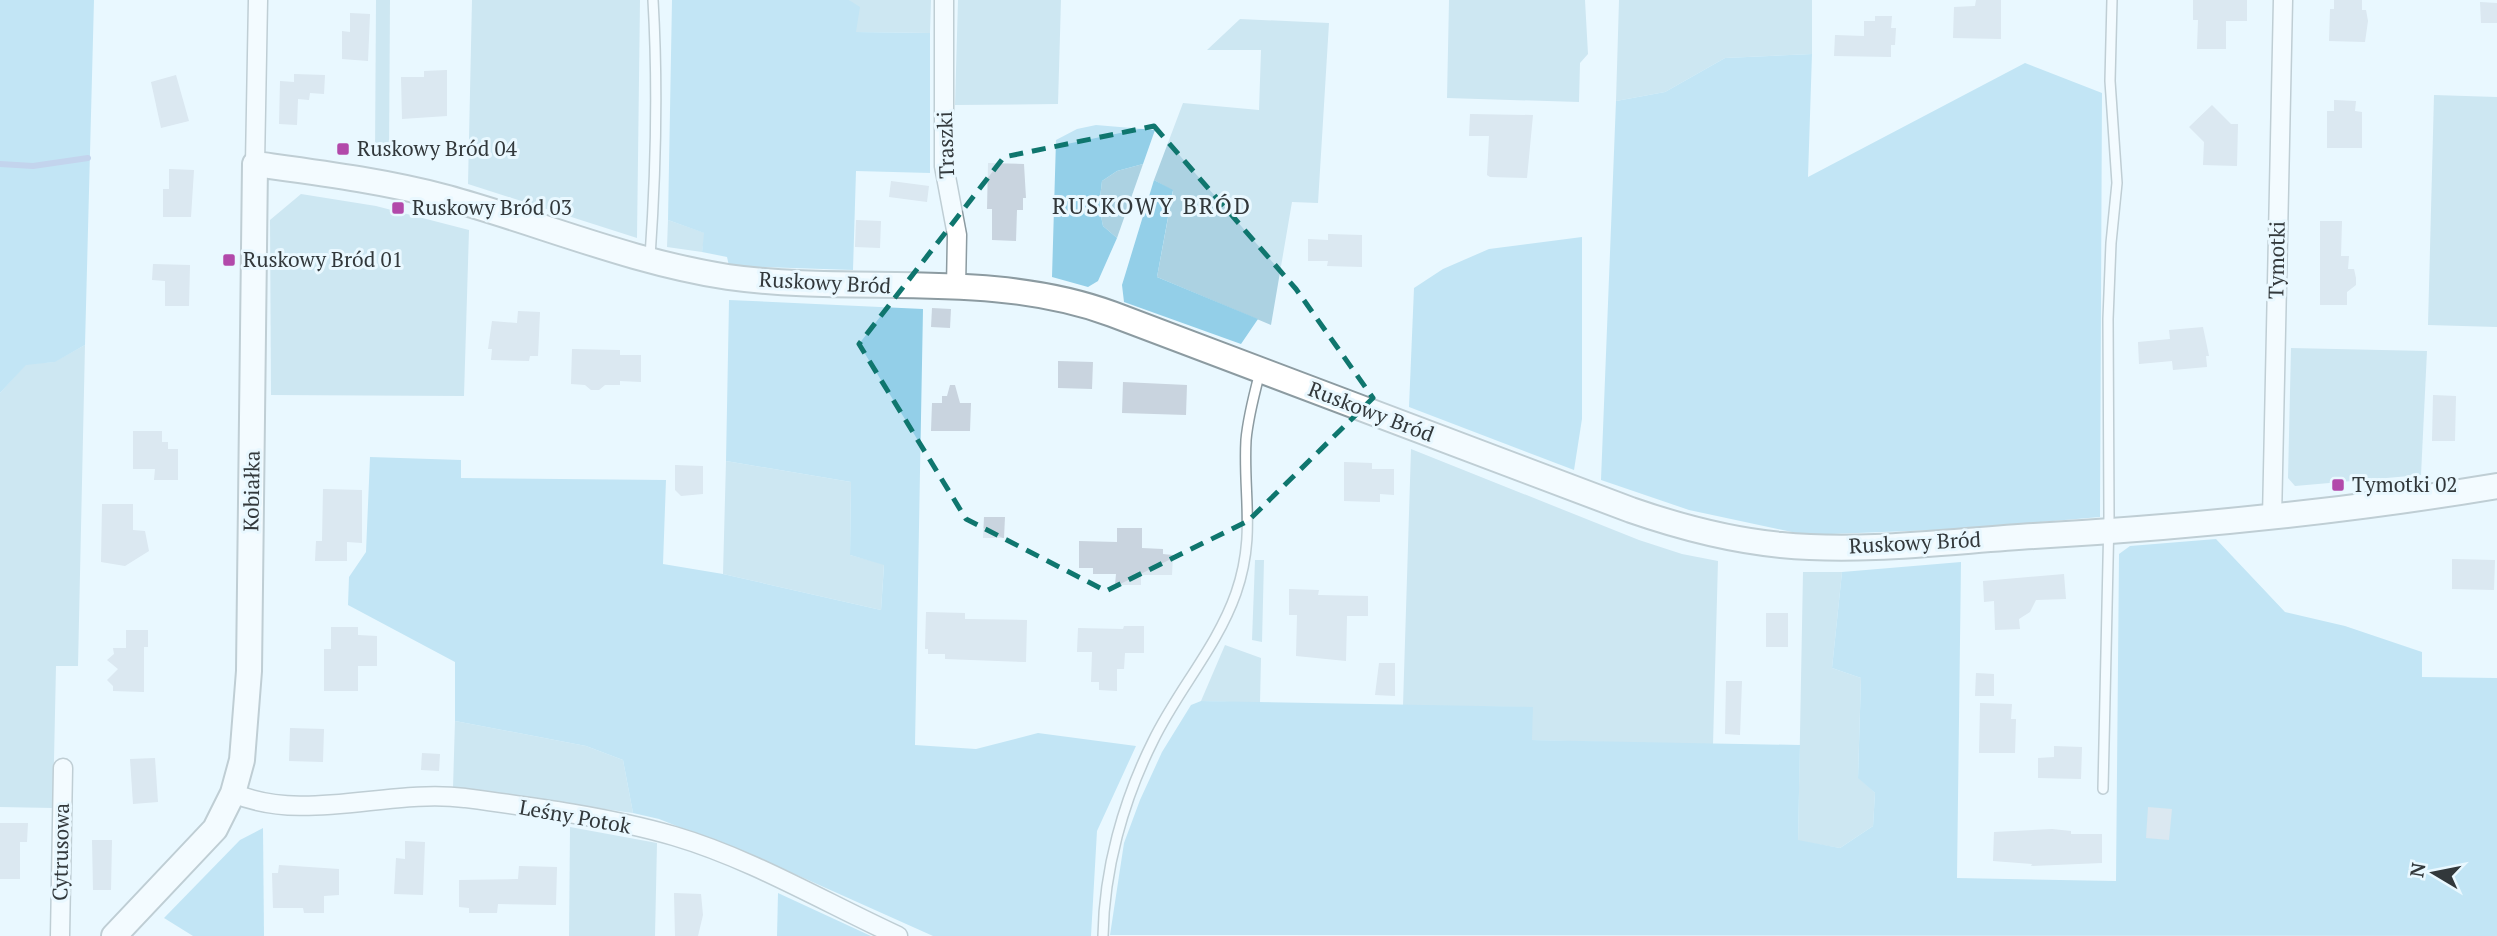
<svg xmlns="http://www.w3.org/2000/svg" width="2497" height="936" viewBox="0 0 2497 936" font-family="'PT Serif',serif">
	<rect width="100%" height="100%" fill="#e9f8ff"/>
	<g fill="#acd2e2">
		<polygon points="376,0 390,0 389,156 375,154"/>
		<polygon points="472,0 640,0 637,238 468,184"/>
		<polygon points="849,0 931,0 930,33 856,32"/>
		<polygon points="958,0 1061,0 1058,104 955,105"/>
		<polygon points="1449,0 1585,0 1588,54 1580,63 1579,102 1447,98"/>
		<polygon points="1619,0 1812,0 1812,54 1725,58 1665,92 1616,101"/>
		<polygon points="1240,19 1329,23 1318,203 1292,202 1271,325 1157,277 1173,191 1154,180 1183,103 1259,110 1261,50 1207,50"/>
		<polygon points="2434,95 2497,97 2497,327 2428,325"/>
		<polygon points="1143,164 1117,238 1103,226 1099,206 1102,181 1117,171"/>
		<polygon points="301,194 376,206 469,230 464,396 271,395 270,220"/>
		<polygon points="668,220 705,233 702,252 667,247"/>
		<polygon points="85,345 78,666 56,666 53,808 0,807 0,393 26,364 54,362"/>
		<polygon points="2291,348 2427,351 2421,475 2295,486 2288,478"/>
		<polygon points="1411,449 1639,540 1682,554 1718,561 1713,745 1531,740 1532,707 1403,706"/>
		<polygon points="726,461 851,482 850,555 884,564 881,610 723,574"/>
		<polygon points="1255,560 1264,560 1262,642 1252,640"/>
		<polygon points="1803,572 1842,572 1832,668 1861,678 1858,777 1875,793 1873,826 1840,848 1798,841"/>
		<polygon points="1225,645 1261,658 1260,703 1201,701"/>
		<polygon points="455,721 586,746 623,760 633,813 453,788"/>
		<polygon points="570,827 657,843 655,936 569,936"/>
	</g>
	<g fill="#93cfe8">
		<polygon points="0,0 94,0 85,345 55,362 26,365 0,393"/>
		<polygon points="672,0 849,0 860,7 856,32 930,33 930,173 856,171 853,270 729,266 727,257 702,252 704,233 668,220"/>
		<polygon points="1812,54 1808,177 2025,63 2102,93 2100,517 1959,529 1806,535 1689,510 1601,480 1616,101 1665,92 1725,58"/>
		<polygon points="1096,125 1155,130 1143,164 1117,171 1102,181 1099,206 1103,226 1117,238 1098,281 1088,287 1052,277 1056,140 1077,129"/>
		<polygon points="1154,180 1173,190 1157,277 1258,319 1241,344 1124,302 1122,285"/>
		<polygon points="1582,237 1582,419 1574,470 1409,407 1414,288 1443,269 1489,249"/>
		<polygon points="729,300 923,309 915,745 976,749 1038,733 1136,746 1097,831 1091,936 933,936 779,867 659,819 633,813 623,760 586,746 455,721 455,662 348,605 349,577 366,552 370,457 461,460 461,478 666,480 663,564 723,574 881,610 884,565 850,555 851,482 726,461"/>
		<polygon points="2216,539 2285,612 2345,626 2422,652 2422,677 2497,678 2497,936 1110,935 1124,843 1140,800 1162,752 1191,705 1201,701 1533,707 1532,740 1800,745 1798,840 1840,848 1873,826 1875,793 1858,778 1861,678 1832,668 1842,572 1961,562 1957,878 2116,881 2119,554 2130,546"/>
		<polygon points="263,828 264,936 193,936 164,918 240,840"/>
		<polygon points="778,893 871,936 777,936"/>
	</g>
	<g fill="none" stroke-linecap="round" stroke-linejoin="round">
		<polyline stroke="#95a8d7" stroke-width="6" points="0,164 33,166 88,158"/>
	</g>
	<g fill="#c9d4df">
		<polygon points="1976,0 2001,0 2001,39 1953,38 1954,7 1975,6"/>
		<polygon points="2193,0 2247,0 2247,21 2226,21 2226,49 2197,49 2198,20 2193,20"/>
		<polygon points="2334,0 2362,0 2362,10 2366,10 2368,21 2365,42 2329,41 2330,9 2334,9"/>
		<polygon points="2480,2 2497,3 2497,23 2481,23"/>
		<polygon points="350,13 370,14 368,61 342,59 342,31 350,32"/>
		<polygon points="1875,16 1892,16 1891,28 1896,28 1895,45 1891,45 1891,57 1834,56 1835,35 1864,36 1864,21 1875,21"/>
		<polygon points="447,70 447,116 402,119 401,77 424,77 424,71"/>
		<polygon points="294,74 325,75 324,94 310,93 309,100 298,99 297,125 279,124 280,81 294,82"/>
		<polygon points="176,75 189,121 161,128 151,82"/>
		<polygon points="2334,100 2356,101 2355,111 2362,112 2362,148 2327,148 2327,111 2334,111"/>
		<polygon points="2212,105 2231,124 2238,124 2237,166 2203,165 2204,142 2189,127"/>
		<polygon points="1470,114 1533,115 1527,178 1490,177 1487,175 1489,136 1469,136"/>
		<polygon points="988,163 1024,164 1026,198 1023,198 1023,210 1017,210 1016,241 992,240 992,209 987,209"/>
		<polygon points="169,169 194,170 191,217 163,217 163,189 169,189"/>
		<polygon points="891,181 929,186 927,202 889,197"/>
		<polygon points="856,220 881,221 880,248 855,247"/>
		<polygon points="2320,221 2342,221 2341,256 2349,256 2348,269 2354,269 2356,278 2356,285 2347,292 2347,305 2320,305"/>
		<polygon points="1328,234 1362,235 1362,267 1327,266 1328,261 1308,261 1308,239 1328,240"/>
		<polygon points="153,264 190,265 189,306 165,306 165,281 152,280"/>
		<polygon points="932,308 951,309 950,328 931,327"/>
		<polygon points="518,311 540,312 538,356 530,356 529,361 491,360 492,349 488,349 492,321 517,323"/>
		<polygon points="2203,327 2209,356 2206,356 2207,367 2173,370 2172,361 2139,364 2138,342 2170,339 2169,330"/>
		<polygon points="572,349 620,350 620,355 641,355 641,382 620,381 620,385 605,385 599,390 591,390 585,385 571,384"/>
		<polygon points="1058,361 1093,362 1092,389 1058,388"/>
		<polygon points="1123,382 1187,385 1186,415 1122,413"/>
		<polygon points="950,385 955,385 960,403 971,403 970,431 931,431 932,403 942,403 942,396 947,396"/>
		<polygon points="2433,395 2456,396 2455,441 2432,441"/>
		<polygon points="133,431 162,431 162,442 168,442 168,449 178,449 178,480 154,480 155,469 133,469"/>
		<polygon points="1344,462 1372,463 1372,469 1394,469 1394,495 1380,494 1380,502 1344,501"/>
		<polygon points="675,465 703,466 703,494 681,496 675,490"/>
		<polygon points="323,489 362,490 362,543 347,542 347,561 315,561 316,541 322,541"/>
		<polygon points="102,504 133,504 133,530 145,531 149,551 125,566 101,562"/>
		<polygon points="984,517 1005,517 1004,538 983,538"/>
		<polygon points="1117,528 1142,528 1142,548 1163,549 1163,554 1173,555 1172,575 1141,575 1141,585 1115,585 1116,574 1093,574 1093,568 1079,568 1079,541 1117,542"/>
		<polygon points="2452,559 2495,560 2494,590 2452,589"/>
		<polygon points="2064,574 2066,599 2036,600 2030,612 2019,619 2020,629 1995,630 1994,601 1984,602 1983,581"/>
		<polygon points="1289,589 1319,590 1318,595 1368,596 1368,616 1347,616 1346,661 1296,656 1297,615 1289,615"/>
		<polygon points="926,612 965,613 965,619 1027,620 1026,662 945,659 945,654 928,654 928,649 925,649"/>
		<rect x="1766" y="613" width="22" height="34"/>
		<polygon points="1124,626 1144,626 1144,653 1125,653 1124,669 1117,669 1117,691 1099,690 1099,682 1091,682 1092,652 1077,652 1078,628 1123,629"/>
		<polygon points="331,627 358,627 358,635 377,636 377,666 358,666 358,691 324,691 324,649 331,649"/>
		<polygon points="126,630 148,630 148,647 144,647 144,692 113,691 113,686 107,680 118,669 107,660 114,654 113,648 126,648"/>
		<polygon points="1379,663 1395,663 1395,696 1375,695"/>
		<polygon points="1976,673 1994,674 1994,696 1975,696"/>
		<polygon points="1726,681 1742,681 1740,735 1725,734"/>
		<polygon points="1980,703 2012,704 2011,719 2016,719 2015,753 1979,753"/>
		<polygon points="290,728 324,729 323,762 289,761"/>
		<polygon points="2054,746 2082,747 2081,779 2038,778 2038,758 2054,757"/>
		<polygon points="422,753 440,754 439,771 421,770"/>
		<polygon points="155,758 158,802 133,804 130,759"/>
		<polygon points="2148,807 2172,809 2169,840 2146,838"/>
		<polygon points="0,823 28,823 27,842 20,842 20,879 0,879"/>
		<polygon points="2052,829 2071,831 2071,834 2102,834 2102,863 2031,866 2032,864 1993,861 1994,832"/>
		<polygon points="92,840 112,840 111,890 93,890"/>
		<polygon points="405,841 425,842 423,895 394,894 396,858 405,859"/>
		<polygon points="279,865 339,869 339,895 324,896 324,913 304,913 303,908 273,908 272,873 278,873"/>
		<polygon points="519,866 557,867 556,905 498,904 497,913 469,913 469,908 459,907 459,880 518,879"/>
		<polygon points="674,893 701,894 703,915 698,936 675,936"/>
	</g>
	<g fill="none" stroke-linecap="round" stroke-linejoin="round">
		<g stroke="#8c9ba1" stroke-width="12">
			<g id="lane">
				<path d="M650 257C656 171 658 86 653 0"/>
				<polyline points="2103,789 2109,516 2108,319 2111,243 2117,183 2110,81 2112,0"/>
				<path d="M1103 936C1104 870 1123 801 1153 741 1177 691 1217 647 1236 593 1256 536 1243 495 1246 440 1248 417 1254 395 1260 372"/>
			</g>
		</g>
		<g stroke="#8c9ba1" stroke-width="21">
			<g id="street">
				<polyline points="944,0 944,166 957,235 956,288"/>
				<polyline points="255,164 258,0"/>
				<polyline points="2272,519 2283,0"/>
				<path d="M233 793C305 824 389 788 465 798 533 807 609 817 674 836 752 859 824 902 898 936"/>
				<polyline points="60,936 63,768"/>
			</g>
		</g>
		<g stroke="#8c9ba1" stroke-width="28">
			<path id="secondary" d="M114 936 215 829 233 793 242 760 249 671 255 164C320 173 384 181 448 198 542 224 631 262 728 277 855 295 990 269 1112 314L1631 510C1680 527 1729 540 1781 545 1864 553 1951 541 2034 536 2190 527 2343 512 2497 486"/>
		</g>
		<use href="#lane" stroke="#fff" stroke-width="9"/>
		<use href="#street" stroke="#fff" stroke-width="18"/>
		<use href="#secondary" stroke="#fff" stroke-width="24"/>
	</g>
	<path d="M0 0H2497V936H0ZM1154 126 1296 289 1373 398 1248 521 1106 591 966 519 859 344 1004 157Z" fill="#e9f8ff" fill-opacity=".55" fill-rule="evenodd"/>
	<path fill="none" stroke="#0f766e" stroke-width="5" stroke-dasharray="14 9" stroke-linejoin="round" d="M1154 126 1296 289 1373 398 1248 521 1106 591 966 519 859 344 1004 157Z"/>
	<g fill="#b249aa" stroke="#e9f8ff" stroke-width="2.5">
		<rect x="336" y="142" width="14" height="14" rx="3.5"/>
		<rect x="391" y="201" width="14" height="14" rx="3.5"/>
		<rect x="222" y="253" width="14" height="14" rx="3.5"/>
		<rect x="2331" y="478" width="14" height="14" rx="3.5"/>
	</g>
	<g text-anchor="middle" stroke-width="6" stroke-linejoin="round" paint-order="stroke">
		<g font-size="21" fill="#32383b" stroke="#e9f8ff">
			<text transform="translate(946 145) rotate(-92)" y="7">Traszki</text>
			<text transform="translate(2277 260) rotate(-89)" y="7">Tymotki</text>
			<text transform="translate(825 283) rotate(3)" y="7">Ruskowy Bród</text>
			<text transform="translate(1371 412) rotate(21)" y="7">Ruskowy Bród</text>
			<text transform="translate(252 491) rotate(-89)" y="7">Kobiałka</text>
			<text transform="translate(1915 543) rotate(-3)" y="7">Ruskowy Bród</text>
			<text transform="translate(575 817) rotate(10)" y="7">Leśny Potok</text>
			<text transform="translate(61 852) rotate(-89)" y="7">Cytrusowa</text>
		</g>
		<g font-size="21" fill="#32383b" stroke="#e9f8ff" text-anchor="start">
			<text x="357" y="156">Ruskowy Bród 04</text>
			<text x="412" y="215">Ruskowy Bród 03</text>
			<text x="243" y="267">Ruskowy Bród 01</text>
			<text x="2352" y="492">Tymotki 02</text>
		</g>
		<g font-size="23" letter-spacing="2" fill="#32383b" stroke="#e9f8ff">
			<text x="1152" y="214">RUSKOWY BRÓD</text>
		</g>
	</g>
	<g transform="translate(2434 873) rotate(280)" stroke="#e9f8ff" stroke-width="5" paint-order="stroke">
	<path d="M0-5L12 26L0 18L-12 26Z" fill="#32383b"/>
	<text y="-10" font-size="19" font-weight="bold" text-anchor="middle" fill="#32383b">N</text>
	</g>
</svg>
